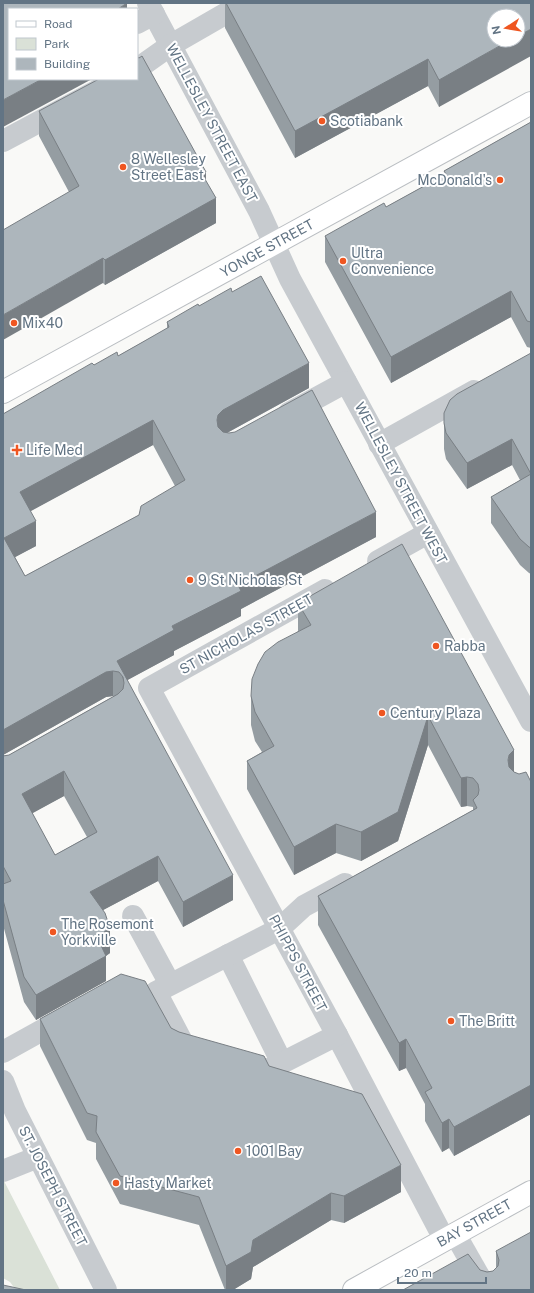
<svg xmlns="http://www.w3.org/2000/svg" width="534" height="1293" viewBox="0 0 534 1293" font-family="'Public Sans',sans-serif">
	<rect width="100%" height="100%" fill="#f9f9f7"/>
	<polygon fill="#dae1d7" points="3,1179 60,1290 16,1290 10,1282 3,1278"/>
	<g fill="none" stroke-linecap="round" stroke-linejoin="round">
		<g stroke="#babec2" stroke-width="24">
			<g id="major">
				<polyline points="3,392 531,103"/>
				<polyline points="354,1290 531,1192"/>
			</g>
		</g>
		<g stroke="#c7cbcf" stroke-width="22">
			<polyline points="148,3 259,211 290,279 531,721"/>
			<polyline points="137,23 154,14"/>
			<polyline points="137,69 171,45 244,3"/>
			<polyline points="3,141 119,79"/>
			<polyline points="289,413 346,382"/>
			<polyline points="379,444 474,391"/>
			<polyline points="378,561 428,533"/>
			<polyline points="325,590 149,688 337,1035 444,1239"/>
			<polyline points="133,916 170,984"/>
			<polyline points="228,955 282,1063"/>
			<polyline points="194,1051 186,1049 156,992 279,929 304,906 345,884"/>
			<polyline points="3,1052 66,1017"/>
			<polyline points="245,1064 268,1070 337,1035"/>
			<polyline points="3,1081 15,1111 106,1290"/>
			<polyline points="3,1171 38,1157"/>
			<polyline points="455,1234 487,1290"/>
		</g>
		<use href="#major" stroke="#fff" stroke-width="22"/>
	</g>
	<g fill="#959da2" fill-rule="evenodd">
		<polygon points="225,3 531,3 439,107 428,86 295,158 225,28"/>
		<polygon points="39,111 206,181 216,223 105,285 103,283 69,192 39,136"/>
		<polygon points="531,122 531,348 527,347 511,317 391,383 325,262 325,236 386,207 444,175 444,171"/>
		<path d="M232 292 309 388 227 433 376 537 241 609V616L174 651V655L127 680 233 900 183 927 158 881 103 910 110 953 106 956V981L36 1020 24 1002 3 925V756L9 755 114 696H113L106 697 3 755V414L94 365 118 356 141 343 167 329V322L199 306ZM153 445 175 486 139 515 25 576 15 557 36 546 30 511ZM64 796 87 837 55 855 32 813Z"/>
		<polygon points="531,353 531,574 529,573 520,565 491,523 491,497 520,480 512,465 467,489 446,459 444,449 444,423"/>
		<polygon points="298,603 514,772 531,782 531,1114 454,1156 449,1148 442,1152 425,1121 425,1104 406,1068 399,1071 318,925 318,896 473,810 473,807 467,806 461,807 428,745 398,841 361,861 336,853 294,875 247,789 247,761 262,752 255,741 251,725 251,696 298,631"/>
		<polygon points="40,1019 171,1028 179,1032 269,1066 401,1192 344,1223 331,1220 253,1267 251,1279 233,1290 225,1290 199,1225 120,1204 96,1159 96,1143 87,1140 40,1046"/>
		<polygon points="496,1251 531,1290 480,1270 487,1272 493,1271 496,1268"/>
	</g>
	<g fill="#797f84">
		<polygon points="127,3 127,9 118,9"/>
		<polygon points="531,29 531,56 439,107 439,80 510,40 518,40 518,36"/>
		<polygon points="428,59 428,86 295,158 295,131"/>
		<polygon points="42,79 92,79 3,127 3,100"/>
		<polygon points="206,172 206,197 202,174"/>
		<polygon points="216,198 216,223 105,285 105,260"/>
		<polygon points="103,258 103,283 3,340 3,315"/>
		<polygon points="511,291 511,317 391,383 391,357"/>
		<polygon points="309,363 309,388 223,435 218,440 217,420 218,415 223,410"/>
		<polygon points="153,420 153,445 20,517 20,492"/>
		<polygon points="512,439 512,465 467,489 467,463"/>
		<polygon points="376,512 376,537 241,609 241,616 174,651 174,655 124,682 117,661 238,585"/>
		<polygon points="36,521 36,546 4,563 4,538"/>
		<polygon points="113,671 113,696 106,697 3,755 3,730 106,672"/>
		<polygon points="428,716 428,745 398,841 361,861 361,832"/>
		<polygon points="514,750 514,779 509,784 508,760 509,755"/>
		<polygon points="64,771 64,796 22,819 22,794"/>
		<polygon points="467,777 467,806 461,807 461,778"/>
		<polygon points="336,824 336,853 294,875 294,847"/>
		<polygon points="158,856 158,881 90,917 90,892"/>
		<polygon points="233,875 233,900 183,927 183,902"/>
		<polygon points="110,928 110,953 100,960 106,956 106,981 36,1020 36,995 97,937"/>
		<polygon points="406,1039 406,1068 399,1071 399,1043"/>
		<polygon points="531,1085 531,1114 454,1156 454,1127"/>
		<polygon points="449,1119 449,1148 442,1152 442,1123"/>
		<polygon points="401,1165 401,1192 344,1223 344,1196"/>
		<polygon points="331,1193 331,1220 253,1267 251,1279 233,1290 226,1290 226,1266 253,1240"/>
	</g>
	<g fill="#adb6bc" stroke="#797f84" fill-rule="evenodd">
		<polygon points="3,3 127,3 118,9 9,9 9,79 42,79 3,100"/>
		<polygon points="226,3 531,3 531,29 518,36 518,16 494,16 494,40 510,40 439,80 428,59 295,131"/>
		<polygon points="142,56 206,172 202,174 216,198 105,260 103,258 3,315 3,230 79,186 39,111 99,79 137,79 137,57 139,58"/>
		<polygon points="531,122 531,322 527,321 511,291 391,357 325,236 384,203 386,207 446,174 444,171"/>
		<path d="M261 276 309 363 223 410 218 415 217 420 218 427 223 432 229 433 235 432 312 390 376 512 238 585 241 591 172 626 174 630 117 661 233 875 183 902 158 856 90 892 105 913 110 928 97 937 106 956 36 995 24 977 3 900V884L11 881 3 866V756L9 755 118 694 123 689 124 683 123 677 119 672 113 671 106 672 3 730V414L92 363 94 365 117 352 118 356 141 343 169 327 167 322 198 304 199 306 231 288 232 292ZM153 420 185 480 141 506 139 515 25 576 4 538 36 521 20 492ZM64 771 97 832 55 855 22 794Z"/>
		<polygon points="531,353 531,474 512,439 467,463 446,433 444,423 444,413 450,400 457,394"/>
		<polygon points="531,474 531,548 529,547 520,539 491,497"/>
		<polygon points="402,544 514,750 509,755 508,760 509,767 514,772 519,774 526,772 531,782 531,1085 454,1127 449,1119 442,1123 425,1092 432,1088 406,1039 399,1043 318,896 477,808 473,800 478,795 479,790 478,784 473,778 467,777 461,778 428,716 398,812 361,832 336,824 294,847 247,761 274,746 255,712 251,696 252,679 258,664 265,652 278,642 311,625 298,603"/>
		<polygon points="121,974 145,981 171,1028 179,1032 264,1056 269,1066 362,1094 401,1165 344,1196 331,1193 253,1240 251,1252 226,1266 199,1197 120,1176 96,1132 97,1116 87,1113 40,1019"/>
		<polygon points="531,1232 531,1290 403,1290 468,1254 480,1270 487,1272 493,1271 498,1266 499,1260 496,1251"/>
		<polygon points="3,1285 26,1290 3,1290"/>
	</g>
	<g fill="#ef5621" stroke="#fff" stroke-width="1.5">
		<circle cx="322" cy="121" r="4"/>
		<circle cx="123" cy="167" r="4"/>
		<circle cx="500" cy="180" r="4"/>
		<circle cx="343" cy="261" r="4"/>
		<circle cx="14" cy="323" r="4"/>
		<path d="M15 444h4v4h4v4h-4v4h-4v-4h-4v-4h4z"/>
		<circle cx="190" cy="580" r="4"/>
		<circle cx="436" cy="646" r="4"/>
		<circle cx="382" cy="713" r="4"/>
		<circle cx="53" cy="932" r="4"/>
		<circle cx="451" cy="1021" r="4"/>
		<circle cx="238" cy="1151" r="4"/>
		<circle cx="116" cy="1183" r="4"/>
	</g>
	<g text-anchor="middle" stroke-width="4" stroke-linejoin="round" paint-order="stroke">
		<g font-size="14" fill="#627484" stroke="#fff" text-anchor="start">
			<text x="330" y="126">Scotiabank</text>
			<text x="131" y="164">8 Wellesley<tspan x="131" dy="16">Street East</tspan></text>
			<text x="492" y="185" text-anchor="end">McDonald's</text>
			<text x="351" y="258">Ultra<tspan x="351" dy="16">Convenience</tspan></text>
			<text x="22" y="328">Mix40</text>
			<text x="26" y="455">Life Med</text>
			<text x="198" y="585">9 St Nicholas St</text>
			<text x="444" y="651">Rabba</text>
			<text x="390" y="718">Century Plaza</text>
			<text x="61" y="929">The Rosemont<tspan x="61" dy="16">Yorkville</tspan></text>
			<text x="459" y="1026">The Britt</text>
			<text x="246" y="1156">1001 Bay</text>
			<text x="124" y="1188">Hasty Market</text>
		</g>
		<g font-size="14" fill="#627484" stroke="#fff">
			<text transform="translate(212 123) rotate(62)" y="5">WELLESLEY STREET EAST</text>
			<text transform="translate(267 248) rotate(-29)" y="5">YONGE STREET</text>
			<text transform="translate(401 483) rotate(62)" y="5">WELLESLEY STREET WEST</text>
			<text transform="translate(246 634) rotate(-29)" y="5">ST NICHOLAS STREET</text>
			<text transform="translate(298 963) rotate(62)" y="5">PHIPPS STREET</text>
			<text transform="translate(53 1186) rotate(63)" y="5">ST. JOSEPH STREET</text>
			<text transform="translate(474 1223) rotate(-29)" y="5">BAY STREET</text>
		</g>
	</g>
	<rect width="534" height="1293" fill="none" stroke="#627484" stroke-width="8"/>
	<rect x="8" y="8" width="130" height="72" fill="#ffffff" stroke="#c0c7ce"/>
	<rect x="16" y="21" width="20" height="6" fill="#ffffff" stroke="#c0c7ce"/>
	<text x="44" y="28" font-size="12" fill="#627484">Road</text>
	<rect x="16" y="38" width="20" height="12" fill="#dae1d7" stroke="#c0c7ce"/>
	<text x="44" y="48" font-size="12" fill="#627484">Park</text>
	<rect x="16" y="58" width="20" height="12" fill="#adb6bc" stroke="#c0c7ce"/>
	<text x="44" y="68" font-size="12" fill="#627484">Building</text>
	<g transform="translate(506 28) rotate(258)"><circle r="19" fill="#ffffff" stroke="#c0c7ce"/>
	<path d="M0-3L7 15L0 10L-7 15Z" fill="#ef5621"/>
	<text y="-6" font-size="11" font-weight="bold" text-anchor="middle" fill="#627484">N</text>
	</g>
	<path d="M398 1277v6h88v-6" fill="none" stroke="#627484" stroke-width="2"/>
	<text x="404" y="1277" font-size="12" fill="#627484" stroke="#ffffff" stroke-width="3" paint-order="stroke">20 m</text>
</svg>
